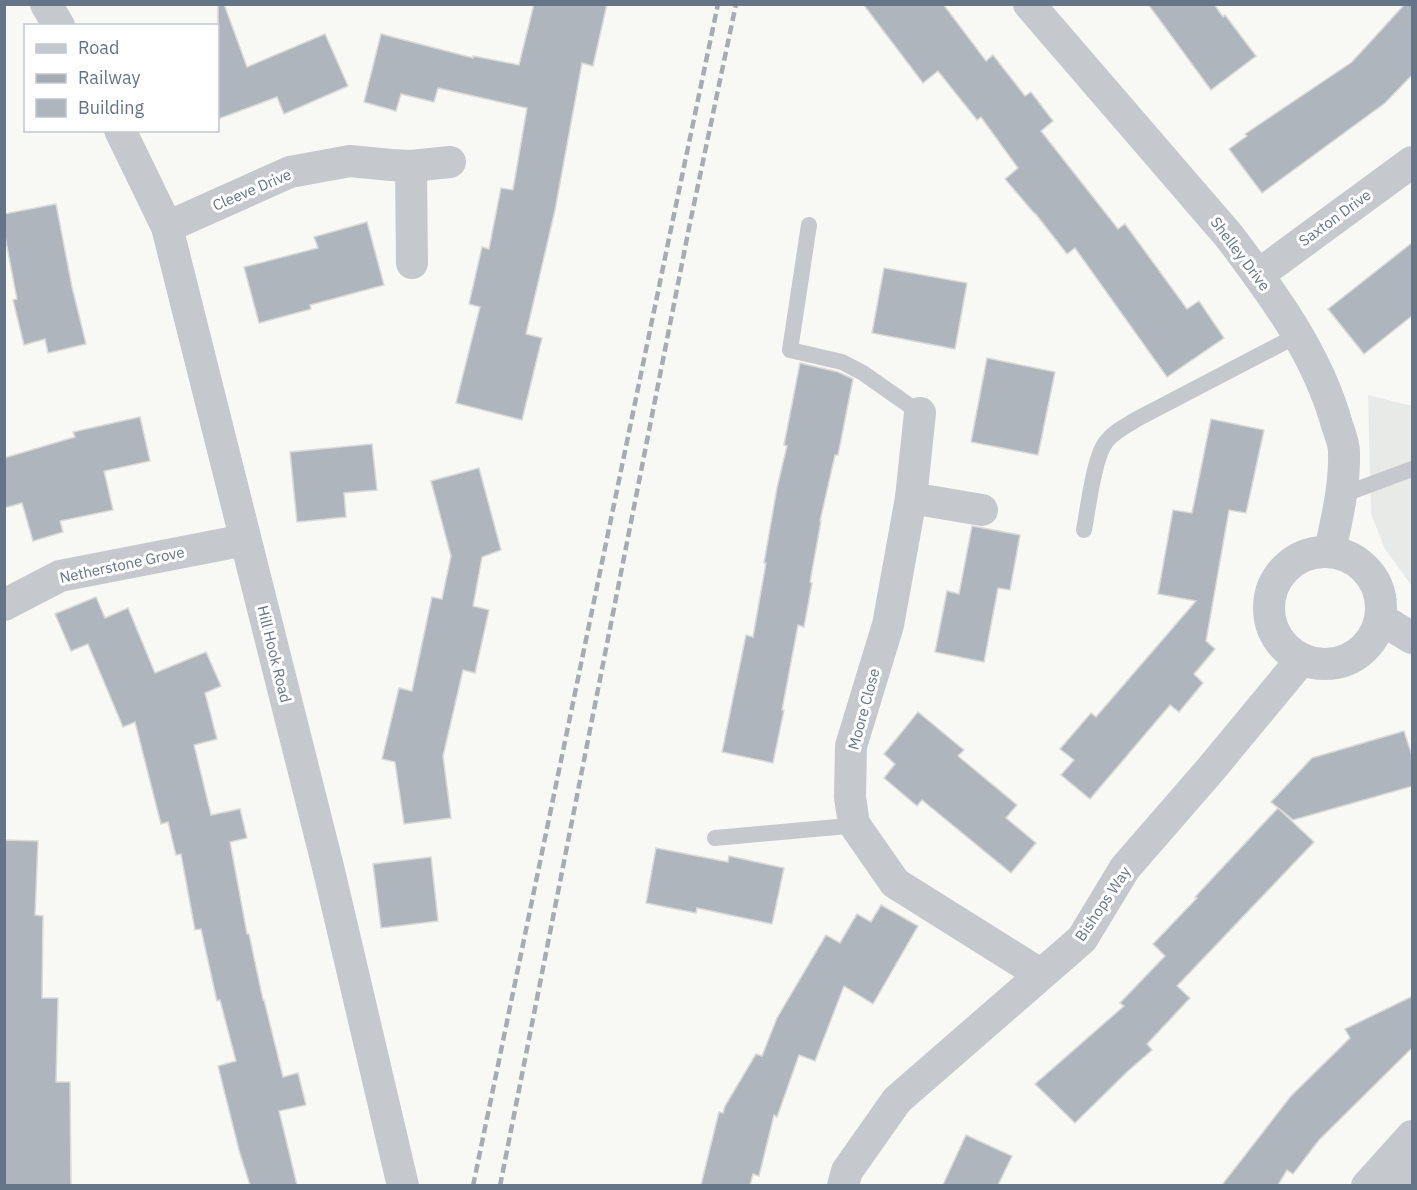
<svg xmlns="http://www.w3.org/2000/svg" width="1417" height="1190" viewBox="0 0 1417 1190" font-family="'IBM Plex Sans',sans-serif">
	<rect width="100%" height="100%" fill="#f8f8f5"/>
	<polygon fill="#e8eae8" points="1368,395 1412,406 1412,586 1385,549 1371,514"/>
	<g fill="#aeb5bc" stroke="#d9dad7" stroke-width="1.5">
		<polygon points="218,4 224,4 247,67 325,34 348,86 284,114 277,97 218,119"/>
		<polygon points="534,4 607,4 593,66 582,63 555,210 526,334 542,338 522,420 456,403 480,307 469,304 482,247 489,249 501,188 513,190 527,108 438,88 434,102 401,94 396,111 364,102 381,34 473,58 473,56 519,65"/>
		<polygon points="863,4 943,4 986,61 993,55 1025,96 1031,92 1053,121 1041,131 1118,229 1125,224 1187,309 1199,301 1224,338 1167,377 1075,248 1067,254 1035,213 1034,213 1005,179 1018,168 981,117 977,120 938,71 923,83"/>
		<polygon points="1148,4 1214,4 1223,17 1225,15 1256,56 1211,90"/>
		<polygon points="1405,4 1413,4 1413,74 1385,103 1262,193 1229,149 1247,136 1245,134 1352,62"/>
		<polygon points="56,204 72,287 86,344 48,353 45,339 24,345 13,300 17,299 4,231 4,214"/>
		<polygon points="367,222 384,285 310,305 311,309 259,323 244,267 318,248 314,237"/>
		<polygon points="1413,242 1413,315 1364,354 1328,309"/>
		<polygon points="884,268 967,283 955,349 872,333"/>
		<polygon points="987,358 1055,372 1038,455 971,442"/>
		<polygon points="800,363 838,372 853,379 838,455 835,455 820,521 821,521 810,582 812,583 804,627 798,625 782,710 784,710 773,763 722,752 746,635 753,637 766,563 764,563 777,488 787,446 784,445"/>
		<polygon points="140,417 150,461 104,471 113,510 60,521 63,532 33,541 22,503 4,508 4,458 75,437 73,432"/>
		<polygon points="1211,419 1264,430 1246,513 1229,510 1206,641 1215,649 1194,674 1203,683 1179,712 1170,705 1090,799 1061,775 1074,760 1060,749 1091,713 1096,717 1196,601 1158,594 1173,510 1192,513"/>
		<polygon points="372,444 377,490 344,493 346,517 297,522 290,452"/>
		<polygon points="479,468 501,550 482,557 473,606 489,610 475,673 463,670 443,756 451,818 404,824 395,762 382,759 399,688 412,691 432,597 442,599 451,556 431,481"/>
		<polygon points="972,526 1020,535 1010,590 998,588 984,662 935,652 947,591 959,594"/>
		<polygon points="96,597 105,618 128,608 155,673 206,652 221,686 205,693 217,739 194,745 211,815 240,809 247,838 230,842 247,934 249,934 263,1000 264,1000 283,1077 298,1073 306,1105 279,1111 297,1185 250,1185 239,1150 218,1066 236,1061 220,1000 217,1001 201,929 195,930 181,854 176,855 168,822 161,824 135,722 123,727 88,644 71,651 55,614"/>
		<polygon points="918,712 964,750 958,756 1017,805 1006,818 1036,843 1011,873 922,800 917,806 884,778 895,764 884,754"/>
		<polygon points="1404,731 1413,759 1413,786 1293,820 1271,802 1312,758"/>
		<polygon points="1278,808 1314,842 1177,986 1190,998 1147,1044 1152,1050 1128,1071 1075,1123 1035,1084 1124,1006 1120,1003 1165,956 1153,944 1197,898 1195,897"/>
		<polygon points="4,840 38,841 35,915 43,916 42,998 58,998 56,1082 70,1082 71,1185 4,1185"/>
		<polygon points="656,848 728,862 729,856 784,868 772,924 697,908 696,913 646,903"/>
		<polygon points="431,857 438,921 381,928 373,864"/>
		<polygon points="881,905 918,926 873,1004 844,986 815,1061 799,1055 777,1117 774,1115 759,1176 753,1174 750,1185 701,1185 719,1112 723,1113 725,1106 756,1054 762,1056 777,1018 826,935 840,943 857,914 871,922"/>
		<polygon points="1413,996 1413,1047 1319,1140 1293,1174 1287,1170 1278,1185 1222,1185 1291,1096 1350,1038 1345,1029"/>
		<polygon points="966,1135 1012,1156 998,1185 943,1185"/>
	</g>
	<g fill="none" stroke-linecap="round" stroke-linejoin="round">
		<g stroke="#c5c8cd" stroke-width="16">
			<polyline points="809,225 790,350 842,362 863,373 920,413"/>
			<polyline points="1342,495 1412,469"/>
			<path d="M1084 530C1088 509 1094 457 1106 442 1113 432 1126 426 1137 419L1298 335"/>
			<polyline points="715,838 837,827 854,824"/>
		</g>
		<g stroke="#c5c8cd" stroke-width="32">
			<polyline points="46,4 59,26"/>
			<path d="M1029 4 1229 236C1273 294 1318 355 1337 425 1340 434 1344 443 1344 452 1345 486 1337 518 1330 551"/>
			<polyline points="120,130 167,227 329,871 403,1186"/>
			<polyline points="411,166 450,162"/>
			<polyline points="167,227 290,172 350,161 391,165 411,166 412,263"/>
			<polyline points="1258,275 1412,162"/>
			<polyline points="920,413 911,498 982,510"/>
			<polyline points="911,498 888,625 851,746 850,797 854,824 895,883 1040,974"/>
			<circle cx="1325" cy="608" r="56"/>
			<polyline points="4,605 60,576 245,540"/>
			<polyline points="1381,619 1412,638"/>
			<polyline points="1390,1162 1412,1181"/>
			<polyline points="843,1186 847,1171 897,1100 1082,939 1125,868 1211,769 1302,659"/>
			<polyline points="1367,1186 1412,1136"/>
		</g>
		<g stroke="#a7acb3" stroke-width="4.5" stroke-dasharray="9 4.5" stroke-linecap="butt">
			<polyline points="473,1186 672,224 718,4"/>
			<polyline points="500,1186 689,228 736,4"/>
		</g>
	</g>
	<g text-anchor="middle" stroke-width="6" stroke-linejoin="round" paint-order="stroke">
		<g font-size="15" fill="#657588" stroke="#fff">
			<text transform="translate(252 190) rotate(-23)" y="5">Cleeve Drive</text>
			<text transform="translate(1335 218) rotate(-36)" y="5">Saxton Drive</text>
			<text transform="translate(1240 254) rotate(53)" y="5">Shelley Drive</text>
			<text transform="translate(122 565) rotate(-12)" y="5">Netherstone Grove</text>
			<text transform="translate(274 654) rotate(76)" y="5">Hill Hook Road</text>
			<text transform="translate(864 709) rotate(-75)" y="5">Moore Close</text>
			<text transform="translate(1103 904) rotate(-56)" y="5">Bishops Way</text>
		</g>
	</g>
	<rect width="1417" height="1190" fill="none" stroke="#657588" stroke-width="12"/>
	<rect x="24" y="24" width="195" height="108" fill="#ffffff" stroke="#c1c8cf" stroke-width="1.5"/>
	<rect x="36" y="44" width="30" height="9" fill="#c5c8cd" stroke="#c1c8cf" stroke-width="1.5"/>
	<text x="78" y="54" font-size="18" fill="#657588">Road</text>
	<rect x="36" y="74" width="30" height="9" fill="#a7acb3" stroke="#c1c8cf" stroke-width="1.5"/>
	<text x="78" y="84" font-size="18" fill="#657588">Railway</text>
	<rect x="36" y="99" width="30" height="18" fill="#aeb5bc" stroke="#c1c8cf" stroke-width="1.5"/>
	<text x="78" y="114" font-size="18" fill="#657588">Building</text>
</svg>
